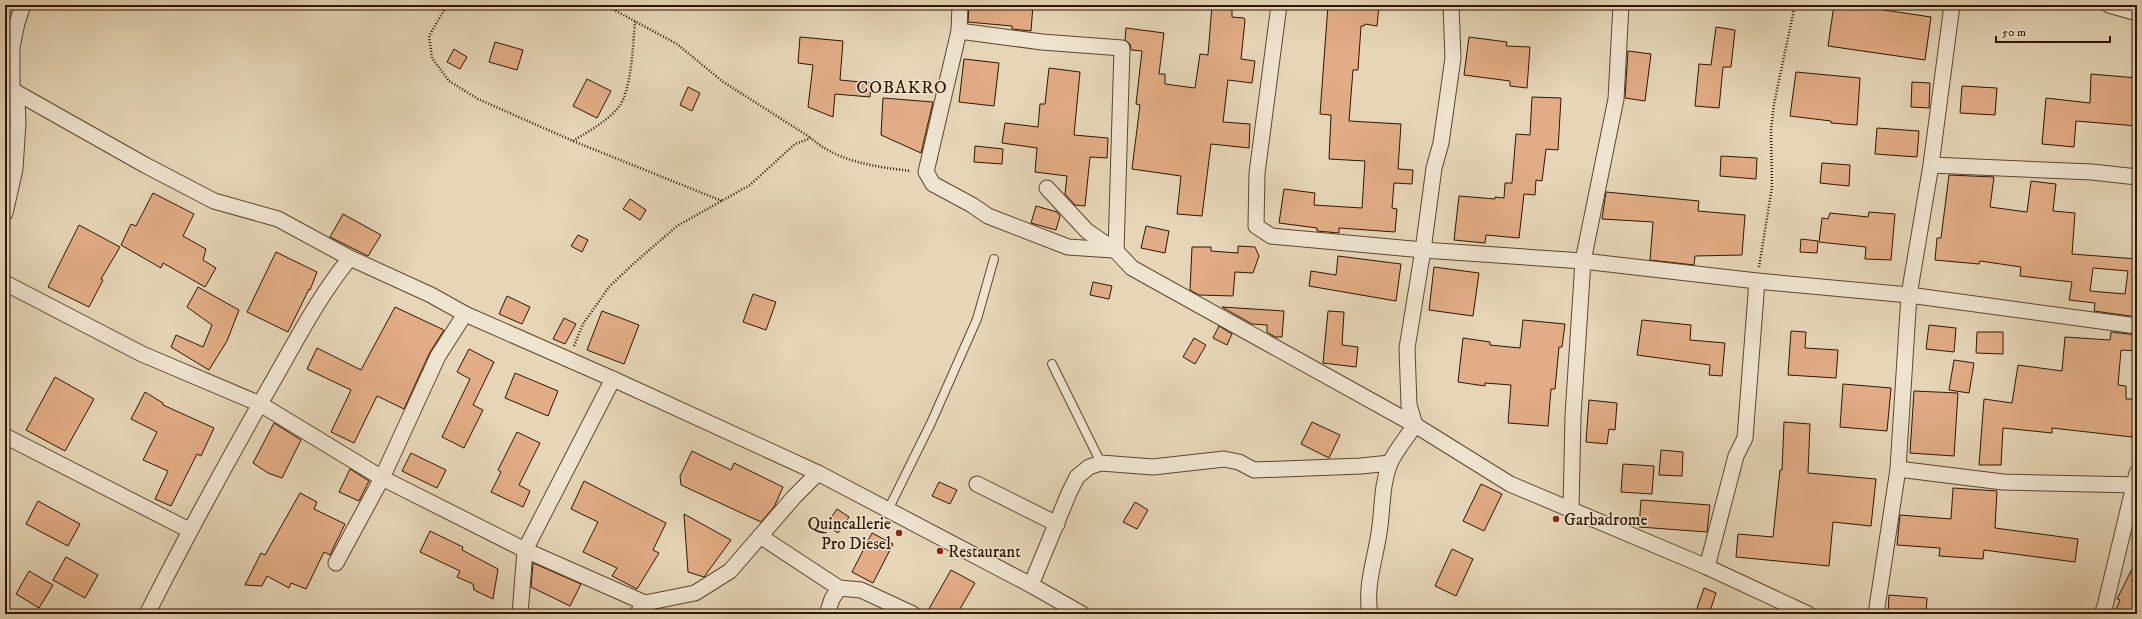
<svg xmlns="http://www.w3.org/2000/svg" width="2142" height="619" viewBox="0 0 2142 619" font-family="'IM FELL DW Pica',serif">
	<rect width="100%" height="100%" fill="#e6d6b7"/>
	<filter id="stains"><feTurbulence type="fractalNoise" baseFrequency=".005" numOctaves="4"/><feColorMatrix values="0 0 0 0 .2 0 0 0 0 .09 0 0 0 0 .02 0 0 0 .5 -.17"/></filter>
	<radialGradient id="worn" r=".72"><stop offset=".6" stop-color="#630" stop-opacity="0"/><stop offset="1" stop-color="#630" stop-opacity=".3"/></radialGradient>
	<g fill="#e2ad86" stroke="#2e1500" fill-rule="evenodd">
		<polygon points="969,5 1033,5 1031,31 1012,29 1012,26 968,22"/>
		<polygon points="1212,5 1227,5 1227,9 1232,10 1232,17 1244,18 1245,20 1241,59 1255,61 1252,83 1228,80 1223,122 1250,124 1249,148 1211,144 1202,216 1177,214 1181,176 1132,169 1140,105 1136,104 1142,51 1131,50 1130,44 1125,40 1126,28 1164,33 1159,74 1165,74 1165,84 1195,88 1200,54 1208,55"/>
		<polygon points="1328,5 1379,5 1377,26 1365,24 1364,26 1361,26 1358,70 1353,70 1349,121 1401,124 1398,169 1413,170 1412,184 1394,183 1392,208 1397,209 1395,232 1339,228 1339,233 1317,231 1317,228 1279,223 1284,189 1315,193 1314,205 1362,208 1365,161 1329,159 1331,115 1320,114"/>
		<polygon points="1834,5 1850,5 1931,17 1925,60 1828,46"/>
		<polygon points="1716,27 1735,30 1731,67 1723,67 1719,108 1695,106 1699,64 1711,65"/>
		<polygon points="800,37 843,41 840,80 871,83 870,97 835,94 833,117 808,107 813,65 798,63"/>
		<polygon points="1469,37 1507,42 1506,46 1530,47 1527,88 1510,86 1510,81 1464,75"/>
		<polygon points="495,42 523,50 517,70 489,62"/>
		<polygon points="454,49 467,57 460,69 447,62"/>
		<polygon points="1628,51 1651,54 1645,101 1625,98"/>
		<polygon points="964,59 999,63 994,106 959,102"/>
		<polygon points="1049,68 1080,72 1074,135 1108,138 1107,158 1090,157 1085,206 1075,205 1065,194 1067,176 1035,172 1037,148 1002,143 1005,123 1038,127 1040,104 1045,104"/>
		<polygon points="1796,72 1860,78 1857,125 1831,123 1831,121 1790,116"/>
		<polygon points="2091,74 2137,78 2133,104 2137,105 2137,126 2076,121 2074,147 2042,144 2046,98 2090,103"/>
		<polygon points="587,79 611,91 597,118 573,106"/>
		<polygon points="1912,82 1930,83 1929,108 1911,107"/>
		<polygon points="1962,86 1997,88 1995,115 1960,113"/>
		<polygon points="688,87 700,93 692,111 680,105"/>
		<polygon points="1532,97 1561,98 1558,150 1546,149 1542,181 1536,180 1535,195 1524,194 1519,238 1486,235 1485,243 1454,240 1459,196 1495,199 1495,197 1504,198 1505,183 1512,183 1516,134 1530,135"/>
		<polygon points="883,98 933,102 921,153 881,135"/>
		<polygon points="1877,128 1919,131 1917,157 1875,154"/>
		<polygon points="975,146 1003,149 1002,164 974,162"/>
		<polygon points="1721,156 1757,158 1756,179 1720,176"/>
		<polygon points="1822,163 1850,165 1849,186 1820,183"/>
		<path d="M1949 175 1994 177 1990 207 2027 212 2031 181 2056 184 2053 211 2075 213 2072 254 2137 259V317L2094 311 2095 303 2069 300 2072 282 2020 276 2021 267 1980 261 1979 264 1935 260 1937 238H1941ZM2093 268 2128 271 2125 294 2090 291Z"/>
		<polygon points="1606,192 1699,201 1698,211 1745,215 1742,255 1695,256 1694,265 1650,260 1653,222 1602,219"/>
		<polygon points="153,193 194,214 183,236 206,249 203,260 216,268 205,287 163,263 161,268 121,245 131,224 136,226"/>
		<polygon points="630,199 646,210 640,220 623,209"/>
		<polygon points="1036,206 1057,212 1060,216 1056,230 1031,223"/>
		<polygon points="1869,212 1895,214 1891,260 1865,259 1866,247 1819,242 1822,218 1828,219 1830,213 1868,217"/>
		<polygon points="343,214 381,235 368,256 330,237"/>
		<polygon points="79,225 120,247 101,279 103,280 89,307 48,287"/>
		<polygon points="1146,226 1169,231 1165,253 1141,248"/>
		<polygon points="578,235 588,240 582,252 571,246"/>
		<polygon points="1801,239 1818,241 1817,253 1800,252"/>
		<polygon points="1238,246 1255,247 1259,256 1253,273 1235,272 1233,296 1199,295 1190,290 1192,247 1211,247 1211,251 1238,253"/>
		<polygon points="276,252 317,272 310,290 309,289 288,332 247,312"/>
		<polygon points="1338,256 1401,264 1396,301 1309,286 1311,271 1336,275"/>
		<polygon points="1434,267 1479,273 1473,316 1429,310"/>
		<polygon points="1093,282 1112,286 1109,299 1090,295"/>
		<polygon points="198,287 239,310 227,341 209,370 171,347 176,335 203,347 212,325 187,307"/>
		<polygon points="753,294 776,302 766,330 743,322"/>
		<polygon points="507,296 530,307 522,324 499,314"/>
		<polygon points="395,307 444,330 430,352 404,409 377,396 354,443 331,432 351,390 307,369 317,348 361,370"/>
		<polygon points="1222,307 1284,311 1282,337 1275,337 1267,332 1267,325 1252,324"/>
		<polygon points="602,311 639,325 624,364 587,350"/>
		<polygon points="1328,311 1344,312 1342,345 1358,347 1356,367 1323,363"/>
		<polygon points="564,318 576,324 565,344 553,339"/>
		<polygon points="1523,320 1565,324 1562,347 1559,347 1555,389 1551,389 1548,426 1508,423 1511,385 1485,383 1485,386 1458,382 1463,338 1490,342 1490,345 1520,348"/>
		<polygon points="1642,320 1691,325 1690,340 1725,343 1722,376 1709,375 1710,365 1637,355"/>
		<polygon points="1929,325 1956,328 1954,352 1926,349"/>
		<polygon points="1219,326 1232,334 1227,345 1213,338"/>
		<polygon points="1791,331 1806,332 1805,348 1838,350 1836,378 1788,375"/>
		<polygon points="1977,332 2003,332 2003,354 1976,353"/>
		<polygon points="2111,332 2137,335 2137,351 2121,350 2118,385 2126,386 2126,399 2135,399 2132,437 2052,428 2052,433 2003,428 2001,465 1979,465 1984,399 2012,403 2018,365 2062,371 2065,337 2110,340"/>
		<polygon points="1194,338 1206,345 1195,364 1183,357"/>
		<polygon points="469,349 494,362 473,405 483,410 464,448 442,437 470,379 457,372"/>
		<polygon points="1954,360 1974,363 1969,393 1949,390"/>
		<polygon points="515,373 558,391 548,416 505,398"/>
		<polygon points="55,377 94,399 65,451 26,430"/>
		<polygon points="1843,384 1891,388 1887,431 1840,427"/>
		<polygon points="1914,391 1958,393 1954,456 1910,453"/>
		<polygon points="145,392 163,403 163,405 214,428 201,456 197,454 171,506 155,499 168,471 143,460 157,432 131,419"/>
		<polygon points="1589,400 1617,403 1615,430 1609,429 1607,444 1586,442"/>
		<polygon points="1312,422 1340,435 1329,458 1301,444"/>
		<polygon points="1784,422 1810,424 1808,473 1876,479 1871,526 1833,522 1829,566 1736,557 1738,534 1773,537 1780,470 1782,470"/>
		<polygon points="274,423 301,440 282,478 268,473 253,463"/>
		<polygon points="517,432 540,443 519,485 530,491 523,507 491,492 501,472 498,470"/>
		<polygon points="1661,450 1683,452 1682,476 1659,475"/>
		<polygon points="692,451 731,470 734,463 783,487 774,507 761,522 681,485 680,476"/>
		<polygon points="411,453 446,470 437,488 402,471"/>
		<polygon points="1623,464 1654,466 1652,494 1621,492"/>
		<polygon points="350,469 369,481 359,501 339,492"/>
		<polygon points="584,481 666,523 653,550 659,553 637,589 612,576 617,568 583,552 598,522 571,509"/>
		<polygon points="939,482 957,490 950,504 932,496"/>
		<polygon points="1481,484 1502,494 1484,531 1463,521"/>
		<polygon points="1953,488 1997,491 1995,528 2078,539 2075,562 1984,550 1983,559 1939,556 1940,548 1897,545 1900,515 1951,519"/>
		<polygon points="300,493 317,502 314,509 345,524 330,555 324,552 306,589 291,583 289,588 267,576 262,586 245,585 261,553 265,555"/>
		<polygon points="1641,500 1710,505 1707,532 1639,527"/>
		<polygon points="38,501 80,524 68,546 26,524"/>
		<polygon points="1135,502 1148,510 1137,529 1123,522"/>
		<polygon points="837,509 849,517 838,533 826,525"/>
		<polygon points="684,514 731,540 704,577 688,572"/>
		<polygon points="430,531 463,547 462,550 498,569 493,599 474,590 473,584 457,577 460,571 420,552"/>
		<polygon points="872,533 893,544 873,583 852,572"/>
		<polygon points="1452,549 1473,559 1456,596 1435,586"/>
		<polygon points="66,557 98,575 85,598 53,580"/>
		<polygon points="2137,559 2137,614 2114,614 2120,600 2117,599"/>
		<polygon points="533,563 581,584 570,606 531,587"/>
		<polygon points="951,570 975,583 957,614 926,614"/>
		<polygon points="29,571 53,585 39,608 16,594"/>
		<polygon points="1704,588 1716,593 1709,614 1695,614"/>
		<polygon points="1889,595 1927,598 1926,614 1888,614"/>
	</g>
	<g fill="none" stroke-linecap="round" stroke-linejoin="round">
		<g stroke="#5c452e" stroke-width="10">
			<g id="lane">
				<polyline points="1052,364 1101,463"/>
				<polyline points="888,510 931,423 977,319 994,259"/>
			</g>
		</g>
		<g stroke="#5c452e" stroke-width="17">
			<g id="street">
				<polyline points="960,5 959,31 926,172 933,184 972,205 988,216 1068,247 1113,250"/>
				<polyline points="1279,5 1257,173 1256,226 1271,236 1423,250 1583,261 1757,281 1909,295 2137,326"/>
				<polyline points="2109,5 2137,13"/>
				<polyline points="959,31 1042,42 1122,48 1116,251"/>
				<polyline points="5,86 145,165 214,201 278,219 350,258 431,295 465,314 613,379 818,473 1031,585 1082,614"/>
				<polyline points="1931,165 2092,172 2137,177"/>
				<polyline points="1047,188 1087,231 1116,251 1132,268 1415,425 1510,484 1707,567 1808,614"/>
				<polyline points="5,213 15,169 18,122 17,100 12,90 12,47 17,23 23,5"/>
				<polyline points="5,283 142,354 260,404 382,478 525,550 645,603"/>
				<polyline points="5,436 189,530"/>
				<polyline points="1898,469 2003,482 2137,485"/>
				<polyline points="977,484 1057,524"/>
				<polyline points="1571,509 1573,416 1583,261 1616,99 1621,5"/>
				<polyline points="760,536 839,588"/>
				<polyline points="336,563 382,478 438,356 465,314"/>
				<polyline points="1707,567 1736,456 1745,438 1757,281"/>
				<polyline points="1031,585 1069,493 1077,477 1089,467 1101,463 1153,467 1224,459 1239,462 1254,470 1361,466 1390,463"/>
				<path d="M147 614C187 535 229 458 273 381 297 339 319 296 350 258"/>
				<polyline points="520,614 525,550 613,379"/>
				<polyline points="637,614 645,603 695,593 730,571 794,497 818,473"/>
				<polyline points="827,614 832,599 839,588 861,590 913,614"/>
				<path d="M1370 614C1365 586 1375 560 1379 533 1383 509 1381 486 1390 463 1396 450 1407 437 1415 425L1409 405 1407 348 1423 250 1434 168 1441 143 1453 58 1451 5"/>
				<polyline points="1876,614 1898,469 1909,295 1931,165 1952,5"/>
				<polyline points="2102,614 2105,606 2137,473"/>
			</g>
		</g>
		<g stroke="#2e1500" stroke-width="2.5" stroke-dasharray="1 2" stroke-linecap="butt">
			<polyline points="447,5 429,36 432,58 449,81 478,99 573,141 722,201"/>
			<polyline points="605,5 677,44 722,81 811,138"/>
			<path d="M573 141C589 131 606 122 618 108 632 91 633 43 635 21"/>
			<polyline points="1759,267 1772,187 1771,130 1774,104 1795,5"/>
			<path d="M574 346 583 324 609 287 632 265 677 226 750 185 795 144 811 138C837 162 877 167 911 171"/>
		</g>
		<use href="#lane" stroke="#efe4d0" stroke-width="8"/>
		<use href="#street" stroke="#efe4d0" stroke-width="15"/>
	</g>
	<g fill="#8f2418" stroke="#efe4d0" stroke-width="1.5">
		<circle cx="1556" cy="519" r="4"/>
		<circle cx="899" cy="533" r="4"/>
		<circle cx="940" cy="551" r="4"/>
	</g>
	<g text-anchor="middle" stroke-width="3" stroke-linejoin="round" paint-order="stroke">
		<g font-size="17" fill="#2e1500" stroke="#efe4d0" text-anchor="start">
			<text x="1564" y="525">Garbadrome</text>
			<text x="891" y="529" text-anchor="end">Quincallerie<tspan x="891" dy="20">Pro Diesel</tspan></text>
			<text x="948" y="557">Restaurant</text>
		</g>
		<g font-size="18" letter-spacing="1" fill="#2e1500" stroke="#efe4d0">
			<text x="902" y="93">COBAKRO</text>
		</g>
	</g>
	<rect width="2142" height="619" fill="none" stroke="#e6d6b7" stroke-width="20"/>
	<rect x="6" y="6" width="2130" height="607" fill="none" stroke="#2e1500" stroke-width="2"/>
	<rect x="10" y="10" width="2122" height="599" fill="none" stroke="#2e1500"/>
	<path d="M1996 36v6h114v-6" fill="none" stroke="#2e1500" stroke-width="2"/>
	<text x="2002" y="36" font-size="12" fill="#2e1500" stroke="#efe4d0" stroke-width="3" paint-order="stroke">50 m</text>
	<rect width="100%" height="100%" filter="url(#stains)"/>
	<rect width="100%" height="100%" fill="url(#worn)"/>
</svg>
